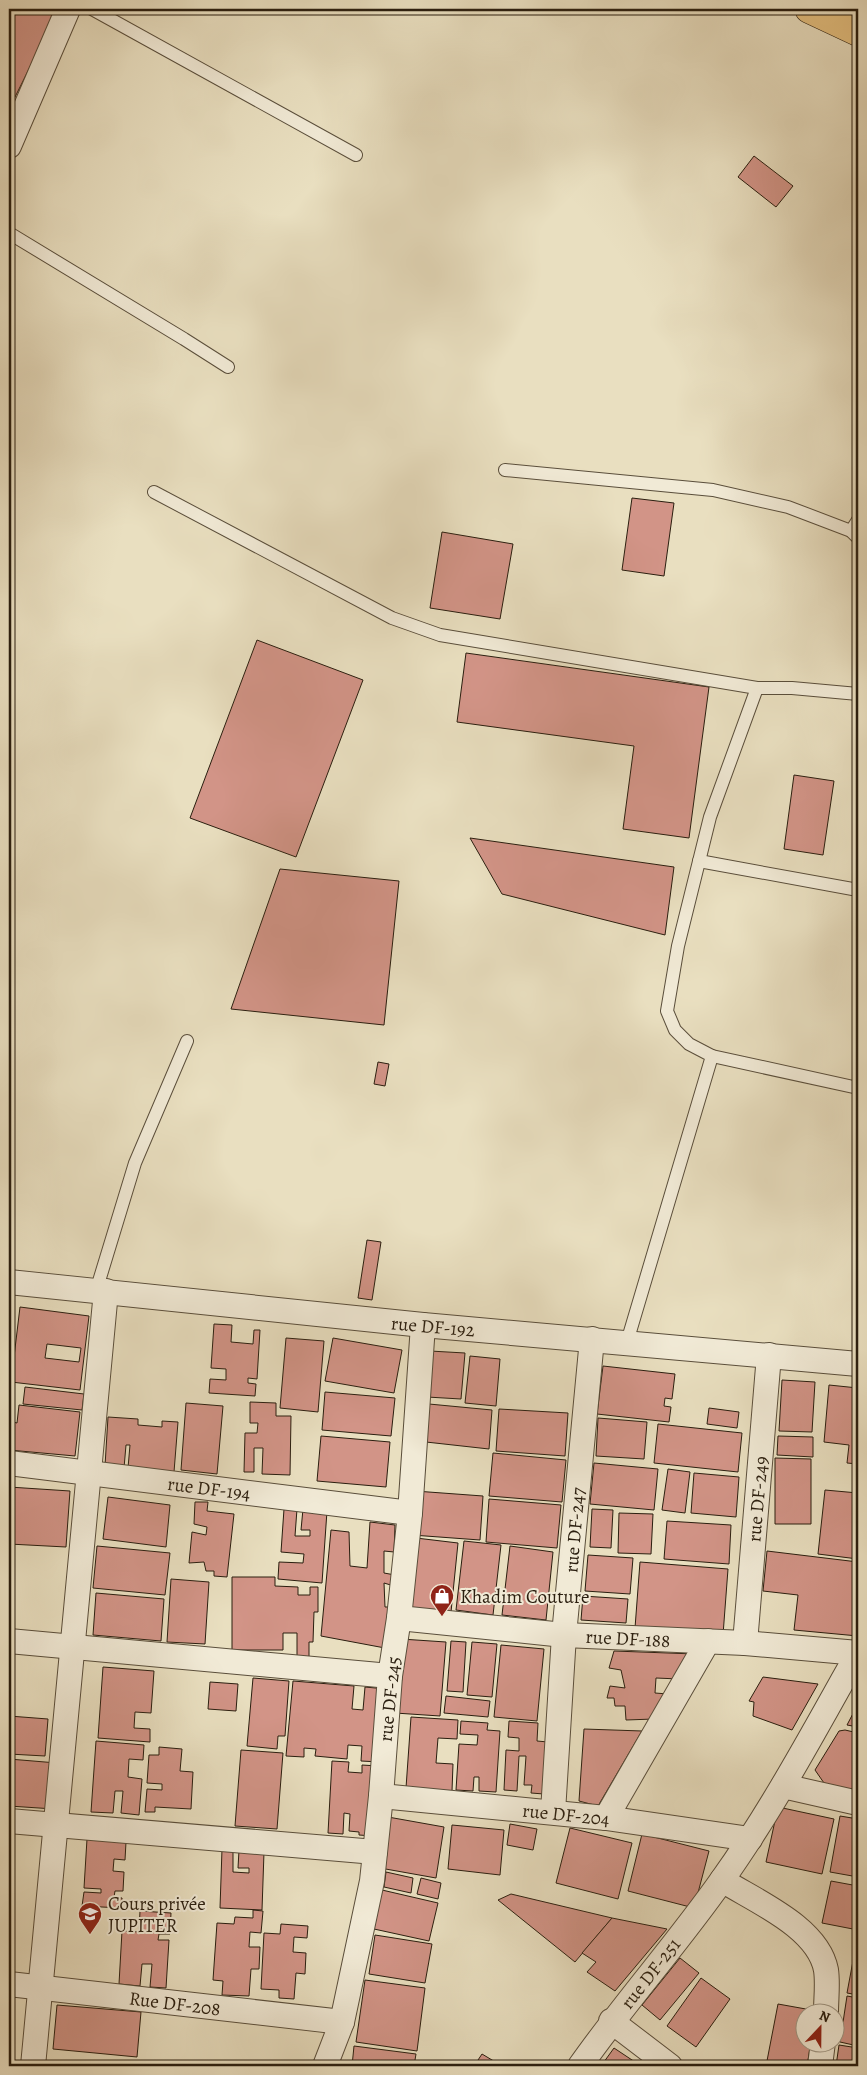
<svg xmlns="http://www.w3.org/2000/svg" width="867" height="2075" viewBox="0 0 867 2075" font-family="Alegreya,serif">
	<rect width="100%" height="100%" fill="#e9dfc0"/>
	<filter id="stains"><feTurbulence type="fractalNoise" baseFrequency=".004" numOctaves="4"/><feColorMatrix values="0 0 0 0 .2 0 0 0 0 .09 0 0 0 0 .02 0 0 0 .5 -.17"/></filter>
	<radialGradient id="worn" r=".72"><stop offset=".6" stop-color="#630" stop-opacity="0"/><stop offset="1" stop-color="#630" stop-opacity=".3"/></radialGradient>
	<g fill="#d29487" stroke="#2a1e0f" fill-rule="evenodd">
		<polygon points="9,9 59,9 9,109"/>
		<polygon points="754,156 793,186 776,207 738,177"/>
		<polygon points="632,498 674,503 664,576 622,570"/>
		<polygon points="442,532 513,544 500,619 430,608"/>
		<polygon points="257,640 363,680 296,857 190,818"/>
		<polygon points="466,653 709,687 689,838 623,829 634,746 457,722"/>
		<polygon points="794,775 834,781 823,855 784,849"/>
		<polygon points="470,838 674,867 665,935 502,894"/>
		<polygon points="280,869 399,881 384,1025 231,1009"/>
		<polygon points="378,1062 389,1064 385,1086 374,1084"/>
		<polygon points="367,1240 381,1242 372,1300 358,1298"/>
		<path d="M20 1307 89 1316 80 1390 11 1382ZM47 1344 81 1348 79 1362 45 1358Z"/>
		<polygon points="214,1324 232,1325 231,1342 253,1344 254,1330 260,1330 257,1379 248,1378 248,1383 256,1384 255,1396 209,1393 210,1379 226,1380 226,1369 211,1368"/>
		<polygon points="286,1338 324,1341 318,1412 280,1408"/>
		<polygon points="333,1338 402,1350 394,1393 325,1381"/>
		<polygon points="430,1351 465,1353 461,1399 427,1397"/>
		<polygon points="470,1356 500,1359 496,1406 465,1403"/>
		<polygon points="603,1366 675,1374 672,1399 665,1398 664,1406 671,1407 669,1422 597,1414"/>
		<polygon points="782,1380 815,1382 812,1432 779,1431"/>
		<polygon points="829,1385 858,1388 858,1464 847,1463 849,1445 824,1442"/>
		<polygon points="25,1387 84,1394 82,1410 23,1404"/>
		<polygon points="325,1392 395,1398 391,1436 322,1430"/>
		<polygon points="250,1402 276,1403 276,1416 291,1416 290,1475 262,1474 263,1448 254,1448 254,1472 244,1472 245,1433 257,1433 258,1423 250,1423"/>
		<polygon points="186,1403 223,1406 217,1474 181,1470"/>
		<polygon points="429,1404 492,1410 489,1449 426,1442"/>
		<polygon points="9,1405 14,1405 13,1422 17,1423 19,1405 80,1412 75,1456 9,1450"/>
		<polygon points="709,1408 739,1412 737,1428 707,1424"/>
		<polygon points="499,1409 568,1413 565,1456 496,1451"/>
		<polygon points="108,1417 138,1419 138,1425 162,1427 162,1421 178,1422 174,1472 128,1468 130,1445 126,1445 124,1468 105,1466"/>
		<polygon points="598,1418 647,1422 644,1459 596,1456"/>
		<polygon points="658,1424 742,1433 738,1472 654,1463"/>
		<polygon points="321,1436 390,1442 386,1487 317,1481"/>
		<polygon points="778,1436 813,1437 813,1457 777,1455"/>
		<polygon points="493,1453 566,1460 562,1502 489,1496"/>
		<polygon points="775,1458 811,1459 811,1524 775,1524"/>
		<polygon points="594,1463 658,1469 654,1510 590,1504"/>
		<polygon points="668,1469 690,1472 685,1513 662,1510"/>
		<polygon points="694,1473 739,1477 736,1517 691,1513"/>
		<polygon points="9,1487 70,1491 66,1547 9,1544"/>
		<polygon points="825,1490 858,1493 858,1559 818,1554"/>
		<polygon points="415,1491 483,1496 480,1540 412,1535"/>
		<polygon points="108,1497 170,1505 166,1547 103,1539"/>
		<polygon points="489,1499 561,1505 557,1548 486,1542"/>
		<polygon points="195,1502 208,1502 207,1511 234,1514 227,1577 214,1576 214,1571 206,1571 204,1562 189,1563 192,1532 206,1535 207,1527 194,1524"/>
		<polygon points="284,1509 297,1509 295,1536 310,1536 310,1530 301,1530 303,1509 327,1511 322,1583 278,1579 279,1562 303,1563 304,1554 281,1552"/>
		<polygon points="592,1509 613,1510 611,1548 590,1547"/>
		<polygon points="619,1513 653,1514 651,1554 618,1553"/>
		<polygon points="667,1521 731,1525 729,1564 664,1559"/>
		<polygon points="370,1522 395,1525 394,1552 384,1551 384,1573 395,1575 394,1586 384,1583 385,1607 395,1607 385,1648 321,1636 331,1530 349,1532 350,1566 367,1568"/>
		<polygon points="416,1538 458,1543 451,1612 410,1608"/>
		<polygon points="464,1541 501,1545 493,1615 456,1610"/>
		<polygon points="97,1546 170,1553 165,1595 93,1588"/>
		<polygon points="510,1546 553,1552 546,1620 502,1615"/>
		<polygon points="767,1551 858,1562 858,1636 794,1630 798,1595 763,1591"/>
		<polygon points="588,1555 633,1558 630,1594 585,1591"/>
		<polygon points="640,1562 728,1569 723,1635 635,1628"/>
		<polygon points="232,1577 275,1577 275,1586 298,1587 298,1595 310,1595 310,1587 318,1587 318,1612 314,1612 313,1642 309,1642 309,1659 297,1659 297,1633 283,1633 283,1650 232,1650"/>
		<polygon points="171,1579 209,1582 205,1644 167,1642"/>
		<polygon points="96,1593 164,1599 161,1641 93,1635"/>
		<polygon points="583,1596 628,1599 626,1623 581,1620"/>
		<polygon points="401,1639 446,1642 440,1716 395,1713"/>
		<polygon points="451,1641 466,1642 463,1692 447,1691"/>
		<polygon points="472,1642 497,1644 492,1697 467,1695"/>
		<polygon points="501,1645 544,1649 537,1721 494,1717"/>
		<polygon points="614,1651 695,1654 679,1679 656,1678 655,1693 668,1694 654,1719 626,1720 625,1706 615,1706 614,1698 607,1698 610,1686 625,1688 621,1670 609,1668"/>
		<polygon points="103,1667 154,1671 151,1713 135,1712 134,1728 150,1729 150,1742 98,1738"/>
		<polygon points="763,1677 818,1684 792,1730 753,1716 754,1702 749,1701"/>
		<polygon points="253,1678 289,1681 285,1736 278,1736 277,1749 247,1746"/>
		<polygon points="293,1681 354,1686 352,1709 363,1710 365,1687 386,1689 380,1762 361,1761 362,1746 348,1745 347,1759 315,1756 316,1749 304,1748 304,1757 286,1756"/>
		<polygon points="210,1682 238,1684 236,1711 208,1709"/>
		<polygon points="446,1696 490,1701 488,1717 444,1713"/>
		<polygon points="858,1704 858,1727 847,1725"/>
		<polygon points="9,1716 48,1719 45,1756 9,1754"/>
		<polygon points="411,1717 458,1720 457,1739 438,1738 436,1763 453,1764 452,1791 406,1788"/>
		<polygon points="461,1721 488,1723 487,1730 500,1731 496,1792 479,1791 479,1777 474,1777 473,1791 456,1790 459,1744 477,1745 478,1735 460,1734"/>
		<polygon points="509,1721 538,1723 537,1741 548,1742 544,1794 531,1793 532,1785 524,1785 526,1756 519,1756 517,1791 504,1790 506,1750 519,1751 519,1738 508,1737"/>
		<polygon points="584,1729 642,1731 598,1806 579,1801"/>
		<polygon points="845,1730 858,1733 858,1792 824,1783 815,1770 839,1731"/>
		<polygon points="96,1741 144,1745 143,1760 129,1759 128,1777 142,1779 139,1815 121,1813 123,1791 115,1791 113,1813 91,1812"/>
		<polygon points="159,1747 182,1749 180,1771 193,1772 191,1809 155,1807 155,1812 145,1812 147,1789 162,1790 162,1784 147,1783 149,1755 159,1755"/>
		<polygon points="241,1750 283,1753 277,1829 235,1826"/>
		<polygon points="9,1759 57,1763 54,1809 9,1806"/>
		<polygon points="332,1761 349,1762 348,1772 362,1773 362,1765 378,1766 373,1836 359,1835 359,1832 349,1831 350,1814 344,1813 343,1834 328,1833"/>
		<polygon points="778,1807 834,1819 822,1874 766,1862"/>
		<polygon points="840,1816 858,1819 858,1877 830,1872"/>
		<polygon points="388,1817 444,1827 436,1878 380,1868"/>
		<polygon points="510,1824 537,1829 533,1850 507,1845"/>
		<polygon points="452,1825 504,1830 500,1875 448,1869"/>
		<polygon points="570,1828 632,1843 618,1899 556,1883"/>
		<polygon points="642,1834 709,1851 694,1908 628,1891"/>
		<polygon points="87,1839 126,1842 125,1860 114,1859 113,1871 124,1872 123,1891 115,1891 114,1897 122,1898 122,1908 82,1906 84,1892 101,1893 101,1889 84,1888"/>
		<polygon points="222,1849 233,1850 233,1872 249,1873 249,1868 238,1868 239,1850 264,1852 262,1910 220,1908"/>
		<polygon points="386,1872 413,1878 411,1893 384,1887"/>
		<polygon points="421,1878 441,1883 438,1899 417,1894"/>
		<polygon points="831,1881 858,1886 858,1930 822,1923"/>
		<polygon points="382,1890 438,1903 429,1941 374,1929"/>
		<polygon points="511,1894 612,1918 575,1962 498,1900"/>
		<polygon points="253,1910 263,1911 261,1933 250,1932 249,1947 260,1947 259,1969 251,1969 249,1996 222,1995 223,1981 213,1980 217,1923 234,1924 235,1917 253,1918"/>
		<polygon points="140,1911 171,1913 170,1934 159,1934 158,1940 169,1940 166,1988 150,1987 152,1964 142,1964 140,1986 119,1984 122,1931 139,1932"/>
		<polygon points="612,1918 667,1929 615,1991 587,1972 596,1962 582,1953"/>
		<polygon points="281,1924 308,1926 307,1938 294,1937 293,1952 306,1953 305,1974 296,1973 294,1999 279,1998 279,1990 261,1989 264,1933 280,1934"/>
		<polygon points="375,1935 432,1944 425,1983 369,1974"/>
		<polygon points="855,1950 858,1951 858,1995 847,1993"/>
		<polygon points="680,1958 699,1973 660,2020 642,2005"/>
		<polygon points="701,1978 730,1999 696,2047 667,2026"/>
		<polygon points="365,1980 425,1988 417,2051 356,2042"/>
		<polygon points="847,1996 858,1998 858,2046 840,2042"/>
		<polygon points="778,2004 817,2011 804,2012 804,2042 811,2042 807,2066 766,2066"/>
		<polygon points="57,2005 141,2012 137,2057 53,2049"/>
		<polygon points="839,2045 858,2048 858,2066 836,2066"/>
		<polygon points="354,2046 416,2054 414,2066 352,2066"/>
		<polygon points="614,2048 641,2066 601,2066"/>
		<polygon points="482,2054 502,2066 474,2066"/>
	</g>
	<g fill="none" stroke-linecap="round" stroke-linejoin="round">
		<g stroke="#5a4e3b" stroke-width="14">
			<g id="service">
				<polyline points="92,9 356,155"/>
				<polyline points="9,233 184,339 228,367"/>
				<polyline points="505,470 713,490 788,507 851,531 858,538"/>
				<polyline points="154,492 392,618 440,635 757,688 792,688 858,694"/>
				<polyline points="851,531 858,520"/>
				<polyline points="699,861 858,890"/>
				<polyline points="712,1056 858,1088"/>
				<polyline points="96,1291 135,1163 187,1041"/>
				<polyline points="627,1342 712,1056 689,1044 675,1030 667,1011 678,946 710,817 757,688"/>
			</g>
		</g>
		<g stroke="#5a4e3b" stroke-width="26">
			<g id="minor">
				<polyline points="9,146 68,9"/>
				<polyline points="9,1282 423,1325 858,1364"/>
				<polyline points="9,1463 410,1513"/>
				<polyline points="399,1618 564,1635 745,1643 858,1653"/>
				<polyline points="9,1641 390,1676"/>
				<polyline points="745,1643 769,1355"/>
				<polyline points="783,1786 858,1803"/>
				<polyline points="381,1796 606,1818 750,1839"/>
				<polyline points="553,1812 564,1635 592,1339"/>
				<polyline points="606,1818 708,1641"/>
				<polyline points="9,1821 375,1852"/>
				<path d="M722 1880C755 1901 818 1927 826 1970 828 1983 826 1999 826 2012"/>
				<polyline points="9,1984 342,2022"/>
				<polyline points="611,2021 670,2066"/>
				<polyline points="33,2066 106,1291"/>
				<polyline points="325,2066 342,2022 372,1881 381,1796 390,1676 399,1618 410,1513 423,1325"/>
				<path d="M580 2066C625 2002 677 1944 722 1880 773 1808 815 1730 858 1653"/>
				<polyline points="820,2066 823,2042"/>
			</g>
		</g>
		<g stroke="#2a1e0f" stroke-width="29">
			<polyline id="motorway" points="809,9 858,32"/>
		</g>
		<use href="#service" stroke="#f1ead6" stroke-width="12"/>
		<use href="#minor" stroke="#f1ead6" stroke-width="24"/>
		<use href="#motorway" stroke="#e4c080" stroke-width="28"/>
	</g>
	<defs>
		<g id="shop-pin" transform="scale(1.25)"><path d="M0 17L-7.5 6A9.5 9.5 0 1 1 7.5 6Z" fill="#8f2418" stroke="#f1ead6"/><path d="M-5-2.5h2.3a2.7 3.5 0 0 1 5.4 0H5L5.5 6h-11ZM-1.5-2.5h3a1.5 2.3 0 0 0-3 0Z" fill="#fff"/></g>
		<g id="school-pin" transform="scale(1.25)"><path d="M0 17L-7.5 6A9.5 9.5 0 1 1 7.5 6Z" fill="#8f2418" stroke="#f1ead6"/><path d="M0-5L7-2L0 1L-7-2ZM-4 1L0 2.5L4 1V4Q0 6-4 4Z" fill="#fff"/></g>
	</defs>
	<g fill-rule="evenodd">
		<use href="#shop-pin" x="442" y="1596"/>
		<use href="#school-pin" x="90" y="1914"/>
	</g>
	<g text-anchor="middle" stroke-width="4" stroke-linejoin="round" paint-order="stroke">
		<g font-size="19" fill="#2a1e0f" stroke="#f1ead6">
			<text transform="translate(433 1326) rotate(5)" y="7">rue DF-192</text>
			<text transform="translate(209 1488) rotate(7)" y="7">rue DF-194</text>
			<text transform="translate(757 1499) rotate(-85)" y="7">rue DF-249</text>
			<text transform="translate(574 1530) rotate(-85)" y="7">rue DF-247</text>
			<text transform="translate(628 1638) rotate(3)" y="7">rue DF-188</text>
			<text transform="translate(389 1699) rotate(-84)" y="7">rue DF-245</text>
			<text transform="translate(566 1814) rotate(6)" y="7">rue DF-204</text>
			<text transform="translate(650 1973) rotate(-52)" y="7">rue DF-251</text>
			<text transform="translate(175 2003) rotate(7)" y="7">Rue DF-208</text>
		</g>
		<g font-size="19" fill="#2a1e0f" stroke="#f1ead6" text-anchor="start">
			<text x="460" y="1603">Khadim Couture</text>
			<text x="108" y="1910">Cours privée<tspan x="108" dy="22">JUPITER</tspan></text>
		</g>
	</g>
	<rect width="867" height="2075" fill="none" stroke="#e9dfc0" stroke-width="30"/>
	<rect x="10" y="10" width="847" height="2055" fill="none" stroke="#2a1e0f" stroke-width="2.5"/>
	<rect x="15" y="15" width="837" height="2045" fill="none" stroke="#2a1e0f"/>
	<g transform="translate(820 2028) rotate(22)"><circle r="24" fill="#f1ead6" stroke="#a19886"/>
	<path d="M0-4L9 19L0 12L-9 19Z" fill="#8f2418"/>
	<text y="-8" font-size="14" font-weight="bold" text-anchor="middle" fill="#2a1e0f">N</text>
	</g>
	<rect width="100%" height="100%" filter="url(#stains)"/>
	<rect width="100%" height="100%" fill="url(#worn)"/>
</svg>
